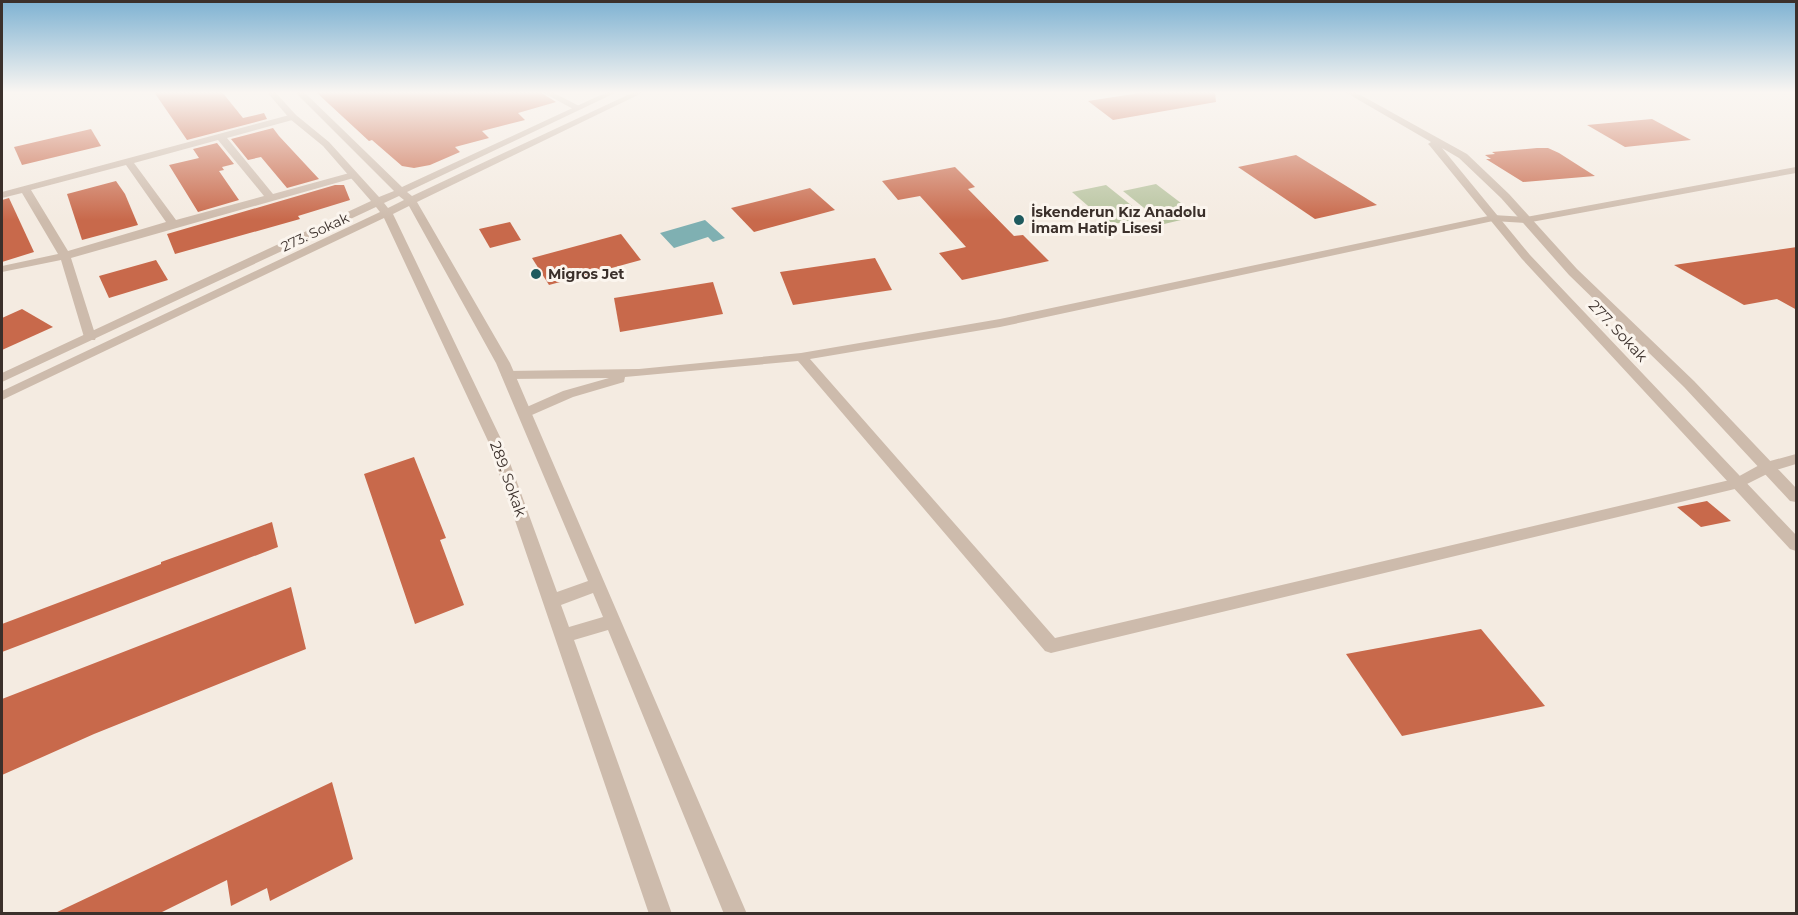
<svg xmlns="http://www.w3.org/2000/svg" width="1798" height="915" viewBox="0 0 1798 915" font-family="Montserrat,sans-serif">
	<rect width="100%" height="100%" fill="#f4ebe1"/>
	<g fill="#b8c4a0">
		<polygon points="1156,184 1198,216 1164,224 1123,191"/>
		<polygon points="1106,185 1146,217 1110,225 1072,192"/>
	</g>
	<polygon fill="#7fb0b2" points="705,220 725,238 713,242 708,237 674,248 660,233"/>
	<g fill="#c8694b">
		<polygon points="154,92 222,92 243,118 264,113 267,119 187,140"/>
		<polygon points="316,92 540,92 556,102 518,113 525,120 482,131 489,138 455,147 460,152 430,165 414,168 402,166 372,140 369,141"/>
		<polygon points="1146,92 1215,92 1216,102 1113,120 1088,101"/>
		<polygon points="1652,119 1691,140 1625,147 1587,125"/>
		<polygon points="273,128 279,136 319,179 287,188 261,157 248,160 231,139"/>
		<polygon points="91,129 101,146 22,165 14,147"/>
		<polygon points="217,143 234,164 222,167 224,170 219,171 239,200 198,212 169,165 199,158 193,149"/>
		<polygon points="1537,148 1548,148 1559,153 1595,176 1523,182 1486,159 1491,159 1485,155 1495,154 1492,152"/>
		<polygon points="1296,155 1377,205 1315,219 1238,167"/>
		<polygon points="955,167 975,187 968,189 1014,236 1023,235 1049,261 962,280 939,253 966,247 920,196 898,200 882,181"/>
		<polygon points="116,181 125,194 138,225 82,240 67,194"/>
		<polygon points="335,185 344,185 350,200 298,216 300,219 175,254 167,234"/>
		<polygon points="810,188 835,210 754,232 731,208"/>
		<polygon points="9,198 34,252 2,262 2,200"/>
		<polygon points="510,222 521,240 490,248 479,229"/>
		<polygon points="621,234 641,260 549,285 532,258"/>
		<polygon points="1797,247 1797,310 1777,299 1744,305 1674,265"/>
		<polygon points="875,258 892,290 793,305 780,272"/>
		<polygon points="156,260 168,280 109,298 99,276"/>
		<polygon points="713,282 723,314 620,332 614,298"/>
		<polygon points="22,309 53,327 2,350 2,318"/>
		<polygon points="414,457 446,538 440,540 464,605 415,624 364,474"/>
		<polygon points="1707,501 1731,521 1701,527 1677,507"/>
		<polygon points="272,522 278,547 2,652 2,624 161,564 161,562"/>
		<polygon points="291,587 306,649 94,734 2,775 2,699"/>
		<polygon points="1481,629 1545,706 1402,736 1346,654"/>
		<polygon points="332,782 353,859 270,901 267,888 231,906 227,880 158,914 53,914"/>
	</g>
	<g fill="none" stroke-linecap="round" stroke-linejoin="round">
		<g fill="#cdbbac" fill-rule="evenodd">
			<polygon points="542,92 552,92 583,108 575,110"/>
			<path d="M293 114 296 115V119L227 138 273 194 353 172 357 173V177L71 258 96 337 95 340H85L84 337 61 260 2 272V266L58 254 22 193 2 198V192ZM218 140 264 196 176 220 134 163ZM126 165 166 222 68 251 31 190Z"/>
			<polygon points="1796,167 1796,173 1526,223 1493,221 1000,327 810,359 1055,638 1734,479 1763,463 1796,454 1796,464 1773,471 1739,488 1051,653 1045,651 798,361 625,377 624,382 573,397 525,418 518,413 520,410 563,391 609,378 508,379 501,375 508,371 639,369 801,353 1000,319 1493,215 1526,217"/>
		</g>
		<g fill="#cdbbac" fill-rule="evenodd">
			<path d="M267 92H275L296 115 329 142 379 197 394 191 295 92H304L402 187 607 92H617L407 192 412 196 634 92H644L417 202 510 363 747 914H724L608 630 574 640 672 914H649L488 441 384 218 2 400V391L380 212 376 207 2 382V373L371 201 323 146 290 119ZM399 196 404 200 388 208 384 203ZM409 206 496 363 588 581 557 592 502 441 393 214ZM593 593 603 617 569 627 561 605Z"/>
			<polygon points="1345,92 1355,92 1467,154 1509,194 1577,269 1694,381 1796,488 1796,502 1790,501 1684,387 1569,275 1501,198 1459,158 1442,148 1530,255 1796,535 1796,551 1790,549 1522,259 1430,146 1428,144 1431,142"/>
		</g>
	</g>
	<linearGradient id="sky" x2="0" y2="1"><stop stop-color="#7eb2d2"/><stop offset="0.42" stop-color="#faf6f2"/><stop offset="1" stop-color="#faf6f2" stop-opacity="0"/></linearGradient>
	<rect width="1798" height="220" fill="url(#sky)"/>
	<g fill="#1f5a5e" stroke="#fbf5ee" stroke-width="2">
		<circle cx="1019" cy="220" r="6"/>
		<circle cx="536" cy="274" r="6"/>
	</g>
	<g text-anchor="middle" stroke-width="6" stroke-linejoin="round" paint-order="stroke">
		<g font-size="14" font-weight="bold" fill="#3b302b" stroke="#fbf5ee" text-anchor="start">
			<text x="1031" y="217">İskenderun Kız Anadolu<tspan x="1031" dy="16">İmam Hatip Lisesi</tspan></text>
			<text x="548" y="279">Migros Jet</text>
		</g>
		<g font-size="14" fill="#3b302b" stroke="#fbf5ee">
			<text transform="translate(315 232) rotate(-25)" y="5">273. Sokak</text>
		</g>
		<g font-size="15" fill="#3b302b" stroke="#fbf5ee">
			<text transform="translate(1618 331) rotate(47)" y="5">277. Sokak</text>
			<text transform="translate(508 479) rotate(70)" y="5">289. Sokak</text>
		</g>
	</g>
	<rect width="1798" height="915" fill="none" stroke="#3b302b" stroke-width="6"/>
</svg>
